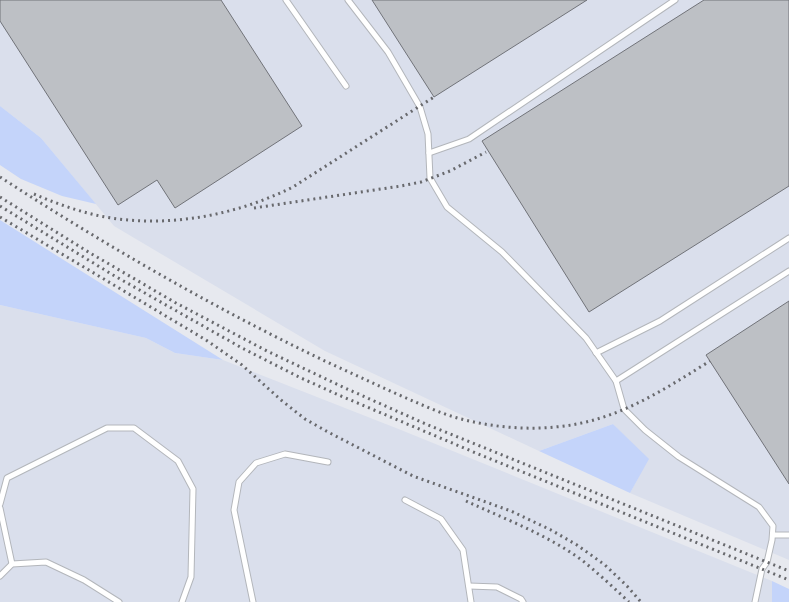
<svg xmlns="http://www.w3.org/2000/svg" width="789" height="602" viewBox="0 0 789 602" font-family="'Titillium Web',sans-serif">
	<rect width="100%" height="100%" fill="#e7e9ef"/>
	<g fill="#dadfec">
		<polygon points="0,0 789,0 789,560 630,493 648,459 613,424 539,451 325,351 114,226 41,138 0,106"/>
		<polygon points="0,305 146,338 175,353 223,360 401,430 772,581 772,602 0,602"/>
	</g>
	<g fill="#c4d4fa">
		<polygon points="0,106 41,138 96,204 62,196 21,179 0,165"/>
		<polygon points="0,220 223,360 175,353 146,338 0,305"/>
		<polygon points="613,424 649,459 630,493 539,451"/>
		<polygon points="772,581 789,589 789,602 772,602"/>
	</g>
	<g fill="#bdc0c5" stroke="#717379">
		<polygon points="0,0 221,0 302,126 175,208 157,180 118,205 0,21"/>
		<polygon points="372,0 587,0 434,97"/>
		<polygon points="704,0 789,0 789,186 589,312 482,141"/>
		<polygon points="789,301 789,484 706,355"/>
	</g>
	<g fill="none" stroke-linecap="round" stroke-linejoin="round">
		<g stroke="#b3b6bb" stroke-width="7">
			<g id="service">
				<polyline points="286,0 346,86"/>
				<polyline points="348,0 388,52 420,107 428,134 430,178 447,207 502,252 586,338 616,381 624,409 645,430 679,457 759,507 773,526 772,540 767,562 762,569 755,602"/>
				<polyline points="429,153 469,139 675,0"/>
				<polyline points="596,353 660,321 789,238"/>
				<polyline points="616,381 789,271"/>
				<polyline points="405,500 441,519 463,550 471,602"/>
				<polyline points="0,504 7,478 107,428 134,428 178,461 193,489 191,577 182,602"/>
				<polyline points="0,508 12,564"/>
				<polyline points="773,535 789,535"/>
				<polyline points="0,576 12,564 46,562 84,580 119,602"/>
				<polyline points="469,586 497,587 521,599 523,602"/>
				<polyline points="253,602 234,510 239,482 256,463 285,454 328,462"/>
			</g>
		</g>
		<use href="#service" stroke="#fff" stroke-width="5"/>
		<g stroke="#68696d" stroke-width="3" stroke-dasharray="2 4" stroke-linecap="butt">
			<path d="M0 177C105 245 214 308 327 362 353 374 379 386 406 398 425 406 444 415 465 420 494 427 525 430 555 427 615 422 660 392 710 361"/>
			<path d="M34 194C55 203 77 211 100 216 166 229 234 216 293 187L434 97"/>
			<polyline points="0,197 90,253 176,303 267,351 345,388 428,425 789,571"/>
			<polyline points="0,206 113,275 242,348 301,378 341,396 483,456 789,580"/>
			<polyline points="254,208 401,186 421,182 450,171 486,152"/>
			<polyline points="0,217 206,340 242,365 281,400 305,419 328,432 413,476 511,511 551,530 577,545 605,565 627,586 641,602"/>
			<path d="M466 501C505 519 548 535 583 561 599 574 614 588 629 602"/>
		</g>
	</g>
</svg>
